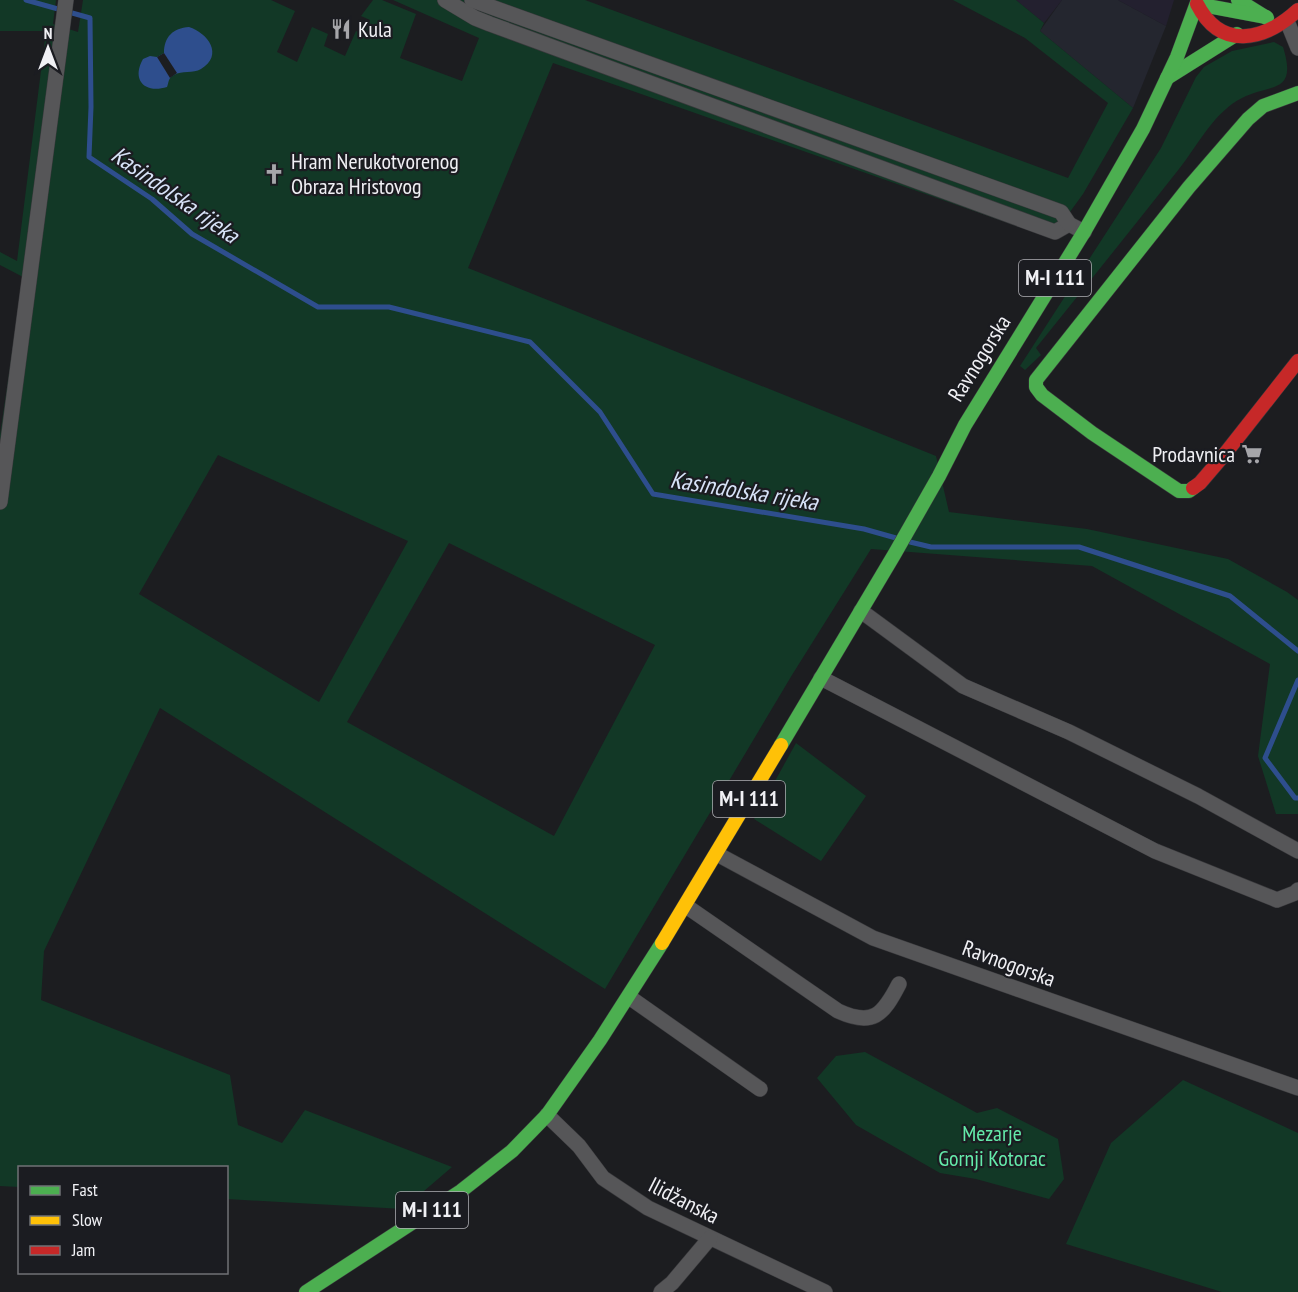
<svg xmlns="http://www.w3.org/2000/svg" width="1298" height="1292" viewBox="0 0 1298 1292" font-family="'PT Sans Narrow',sans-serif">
	<rect width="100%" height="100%" fill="#1c1d20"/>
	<polygon fill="#24262f" points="1062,0 1118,0 1166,26 1133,108 1040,31"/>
	<g fill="#23202f">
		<polygon points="1016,0 1062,0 1044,23"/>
		<polygon points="1118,0 1174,0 1166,26"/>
	</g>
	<g fill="#123826" fill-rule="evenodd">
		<path d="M0 0H56L53 24 78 32 83 0H271L295 11 277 52 297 62 312 27 328 34 324 46 345 56 356 31 364 34 370 20 361 16 373 0H382L416 14 400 58 462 81 479 38 393 0H585L1068 178 1108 103 1025 38 953 0H1016L1044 23 1040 31 1133 108 1083 194 1051 238 553 63 468 268 936 456 949 512 1087 529 1228 559 1287 592 1298 600V814H1276L1258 756 1270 664 1092 566 871 549 792 675 605 989 160 708 44 951 41 1000 230 1075 238 1125 282 1143 305 1110 452 1167 403 1209 227 1199 226 1168H20L19 1187 0 1186V435L23 277 0 265V252L17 261 46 31H0ZM218 455 408 541 319 702 139 594ZM449 543 655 645 554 836 347 722Z"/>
		<path d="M1274 42 1283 47C1298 95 1270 83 1242 98 1214 112 1198 145 1179 169 1132 229 1084 288 1036 348L1041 355 1025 370 1020 366 1161 148 1196 77 1204 67 1232 51Z"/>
		<polygon points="796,743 866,796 821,861 754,819"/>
		<polygon points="865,1052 977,1113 997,1108 1058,1139 1064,1179 1049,1199 976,1179 940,1173 856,1125 817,1078 836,1056"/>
		<polygon points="1183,1080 1298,1133 1298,1292 1222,1292 1066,1244 1111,1143"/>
	</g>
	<path fill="#2e4e8d" d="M189 27C208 33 224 55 201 69 193 74 182 70 174 75 168 78 169 82 167 87 145 94 131 80 143 59L150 56 157 57 164 53C164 37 173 28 189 27Z"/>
	<polygon fill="#1c1d20" points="164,53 177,73 170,78 157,57"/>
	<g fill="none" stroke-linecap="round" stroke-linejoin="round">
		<g stroke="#2e4e8d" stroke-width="5">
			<polyline points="26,0 90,18 91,107 89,157 152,199 192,234 318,307 389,307 530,342 600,412 653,494 864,529 896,538"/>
			<polyline points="910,542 931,547 1079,547 1230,596 1298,651"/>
			<polyline points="1298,680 1265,758 1295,798 1298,798"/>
		</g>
		<g stroke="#39393c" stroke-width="16">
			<g id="street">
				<polyline points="445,0 475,18 490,24 1055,232 1069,224 1084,232"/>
				<polyline points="472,0 1061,212 1069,224"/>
				<polyline points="1287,21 1298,48"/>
				<polyline points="0,502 66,0"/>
				<polyline points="861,611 963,686 1069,732 1198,796 1298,851"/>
				<polyline points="821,678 1155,851 1277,900 1295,893 1298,890"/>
				<polyline points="717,854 873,938 1298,1088"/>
				<path d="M686 906 838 1011C873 1027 883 1015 899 984"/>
				<polyline points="629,997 760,1089"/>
				<polyline points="547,1115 579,1146 603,1178 648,1208 825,1292"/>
				<polyline points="661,1292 672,1283 710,1238"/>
			</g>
		</g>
		<g stroke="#39393c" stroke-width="15">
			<g id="fast">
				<polyline points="1238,0 1267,18"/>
				<polyline points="1197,4 1266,17"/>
				<polyline points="1167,78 1237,34"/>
				<polyline points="1193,488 1189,491 1179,491 1092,433 1042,395 1036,387 1036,380 1189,187 1248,119 1263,106 1298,93"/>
				<polyline points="781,745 894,555 939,476 965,425 1084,232 1143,129 1177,57 1198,0"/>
				<polyline points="306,1292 461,1191 512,1151 547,1115 600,1040 662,943"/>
			</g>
		</g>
		<g stroke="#39393c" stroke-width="15">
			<polyline id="slow" points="662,943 781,745"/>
		</g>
		<g stroke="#39393c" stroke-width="15">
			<g id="jam">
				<path d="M1197 4C1221 51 1264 41 1298 10"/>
				<polyline points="1193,488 1200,483 1224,455 1298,361"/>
			</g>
		</g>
		<use href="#street" stroke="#565658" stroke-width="15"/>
		<use href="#fast" stroke="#4caf50" stroke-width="14"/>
		<use href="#slow" stroke="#ffc107" stroke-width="14"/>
		<use href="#jam" stroke="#c62828" stroke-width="14"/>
	</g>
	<defs>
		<g id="restaurant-bare" transform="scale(1.62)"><path d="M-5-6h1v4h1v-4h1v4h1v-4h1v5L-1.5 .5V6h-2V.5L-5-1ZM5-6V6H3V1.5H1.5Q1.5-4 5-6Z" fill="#a6a6aa" stroke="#1b1c21" stroke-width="2.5" paint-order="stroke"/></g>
		<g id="church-bare" transform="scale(1.62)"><path d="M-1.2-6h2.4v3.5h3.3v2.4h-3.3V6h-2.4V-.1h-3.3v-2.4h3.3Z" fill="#a6a6aa" stroke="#1b1c21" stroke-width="2.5" paint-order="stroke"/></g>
		<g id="supermarket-bare" transform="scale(1.62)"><path d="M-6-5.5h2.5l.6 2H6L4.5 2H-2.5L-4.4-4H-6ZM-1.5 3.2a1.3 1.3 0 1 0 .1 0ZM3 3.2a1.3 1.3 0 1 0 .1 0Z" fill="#a6a6aa" stroke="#1b1c21" stroke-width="2.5" paint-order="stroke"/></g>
	</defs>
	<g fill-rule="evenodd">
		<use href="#restaurant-bare" x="341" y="29"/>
		<use href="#church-bare" x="274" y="174"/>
		<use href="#supermarket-bare" x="1252" y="454"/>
	</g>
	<g text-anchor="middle" stroke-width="4.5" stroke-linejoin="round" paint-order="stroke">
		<g fill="#1b1c21" stroke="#b0b0b5" stroke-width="1.5">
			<rect x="1019" y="260" width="72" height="36" rx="4.5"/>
			<rect x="713" y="781" width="72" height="36" rx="4.5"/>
			<rect x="396" y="1192" width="72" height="36" rx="4.5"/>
		</g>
		<g font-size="21" font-weight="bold" fill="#f0f0f4">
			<text x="1055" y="285">M-I 111</text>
			<text x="749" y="806">M-I 111</text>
			<text x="432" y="1217">M-I 111</text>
		</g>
		<g font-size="22" fill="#f0f0f4" stroke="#1b1c21" text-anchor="start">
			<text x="358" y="37">Kula</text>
			<text x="291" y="169">Hram Nerukotvorenog<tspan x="291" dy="25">Obraza Hristovog</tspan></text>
			<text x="1235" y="462" text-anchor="end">Prodavnica</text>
		</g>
		<g font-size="22" fill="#f0f0f4" stroke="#1b1c21">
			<text transform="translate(979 358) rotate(-58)" y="8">Ravnogorska</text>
			<text transform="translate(1009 963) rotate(20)" y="8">Ravnogorska</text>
			<text transform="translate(684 1200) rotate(27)" y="8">Ilidžanska</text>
		</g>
		<g font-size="22" fill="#64eaaa" stroke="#1b1c21">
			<text x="992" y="1141">Mezarje<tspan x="992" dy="25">Gornji Kotorac</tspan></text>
		</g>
		<g font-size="24" font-style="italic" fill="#d8e3f8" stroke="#1b1c21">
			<text transform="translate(175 195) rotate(35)" y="8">Kasindolska rijeka</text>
			<text transform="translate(744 491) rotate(9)" y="8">Kasindolska rijeka</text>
		</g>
	</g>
	<rect x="18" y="1166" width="210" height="108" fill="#1b1c21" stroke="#707175" stroke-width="1.5"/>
	<rect x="30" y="1186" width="30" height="9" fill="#4caf50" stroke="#707175" stroke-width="1.5"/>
	<text x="72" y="1196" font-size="18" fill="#f0f0f4">Fast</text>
	<rect x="30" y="1216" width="30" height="9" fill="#ffc107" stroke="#707175" stroke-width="1.5"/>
	<text x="72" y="1226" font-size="18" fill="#f0f0f4">Slow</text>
	<rect x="30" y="1246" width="30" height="9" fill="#c62828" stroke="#707175" stroke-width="1.5"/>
	<text x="72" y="1256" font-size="18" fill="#f0f0f4">Jam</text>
	<g transform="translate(48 48)" stroke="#1b1c21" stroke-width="4.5" paint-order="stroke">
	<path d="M0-4.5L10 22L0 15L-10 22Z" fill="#f0f0f4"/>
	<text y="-9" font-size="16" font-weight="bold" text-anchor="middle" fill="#f0f0f4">N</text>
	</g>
</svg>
